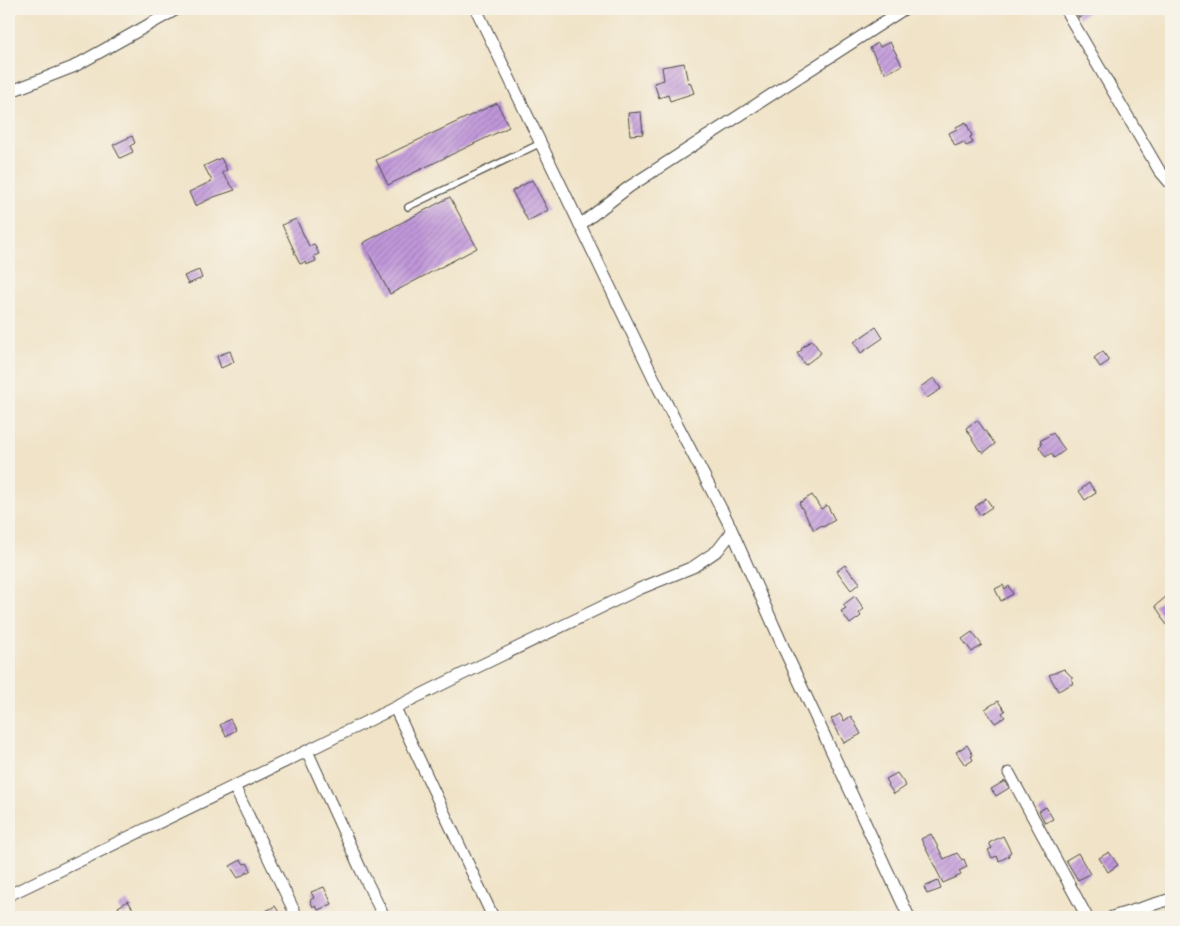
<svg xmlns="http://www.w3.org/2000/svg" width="1180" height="926" viewBox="0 0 1180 926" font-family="'Architects Daughter',sans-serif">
	<defs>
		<pattern id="building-hatch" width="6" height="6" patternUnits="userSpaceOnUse" patternTransform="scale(1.25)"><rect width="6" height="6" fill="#c198db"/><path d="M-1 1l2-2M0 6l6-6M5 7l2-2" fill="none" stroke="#9d7cb2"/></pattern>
	</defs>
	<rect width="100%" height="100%" fill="#f7f3e8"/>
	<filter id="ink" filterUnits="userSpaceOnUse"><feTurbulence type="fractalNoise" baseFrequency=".02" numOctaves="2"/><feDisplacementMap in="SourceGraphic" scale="10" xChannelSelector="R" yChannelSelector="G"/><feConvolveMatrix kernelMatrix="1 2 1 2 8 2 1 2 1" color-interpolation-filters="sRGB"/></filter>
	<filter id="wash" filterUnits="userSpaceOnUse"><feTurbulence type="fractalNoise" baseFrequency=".0096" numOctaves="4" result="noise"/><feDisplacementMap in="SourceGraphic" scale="20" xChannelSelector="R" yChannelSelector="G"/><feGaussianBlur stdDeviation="1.12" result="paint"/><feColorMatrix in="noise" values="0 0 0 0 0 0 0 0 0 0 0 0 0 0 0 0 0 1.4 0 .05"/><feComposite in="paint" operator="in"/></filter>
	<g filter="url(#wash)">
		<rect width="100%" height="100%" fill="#f0e3c7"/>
		<g id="blocks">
			<g fill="url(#building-hatch)">
				<polygon points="1074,9 1093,9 1079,18"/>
				<polygon points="890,42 901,63 900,63 902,65 886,74 884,70 883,71 870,48 878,43 880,47"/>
				<polygon points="684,63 688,83 690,82 694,93 670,101 668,95 659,98 654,83 664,80 662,67"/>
				<polygon points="497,103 509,127 388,185 376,160"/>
				<polygon points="641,112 643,134 630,135 628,113"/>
				<polygon points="966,122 972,136 970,137 973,143 966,146 964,142 955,146 949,133 957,129 956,127"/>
				<polygon points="132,136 135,143 130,146 133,152 120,158 113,145"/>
				<polygon points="221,158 227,170 222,173 235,190 214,197 195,206 189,192 212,181 204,166"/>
				<polygon points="532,180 548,210 528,221 512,191"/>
				<polygon points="450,197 477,248 390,294 363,243"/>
				<polygon points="296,219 309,246 314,244 319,254 314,256 316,261 306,265 305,262 300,264 294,252 295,252 282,225"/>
				<polygon points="199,270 202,278 188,284 184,276"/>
				<polygon points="876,327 883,338 861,353 854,342"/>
				<polygon points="812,340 821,353 805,365 797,353 802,350 801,348"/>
				<polygon points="230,351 234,362 221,368 217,356"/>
				<polygon points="1103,351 1109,361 1100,367 1094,358"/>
				<polygon points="934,378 941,389 927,398 920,387"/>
				<polygon points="977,420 995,444 983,453 981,450 980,451 972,439 973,439 966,428"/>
				<polygon points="1053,433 1065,450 1054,458 1051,453 1046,457 1039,447 1042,444 1040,441"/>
				<polygon points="1089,483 1096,493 1085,500 1079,491"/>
				<polygon points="812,495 821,509 827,505 835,520 823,527 822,525 814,530 799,503"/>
				<polygon points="986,498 992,507 980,515 975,507"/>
				<polygon points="845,565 853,576 854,575 860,583 851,590 837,571"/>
				<polygon points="1003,585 1005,589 1009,586 1013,594 1001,601 995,589"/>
				<polygon points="855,596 864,609 859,613 861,616 850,624 841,611 846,608 843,605"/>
				<polygon points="1167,596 1171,601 1171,630 1161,617 1162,616 1155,606"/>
				<polygon points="972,632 982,645 972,652 962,639"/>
				<polygon points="1064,669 1072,677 1072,681 1074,683 1058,691 1049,675"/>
				<polygon points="998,701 1005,711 1002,713 1005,717 995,723 985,709"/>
				<polygon points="840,714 844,721 851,716 861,734 844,743 831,719"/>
				<polygon points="230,719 236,730 226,736 220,725"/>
				<polygon points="967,745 973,755 971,756 973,760 965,765 956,752"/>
				<polygon points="897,773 906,786 894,794 888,785 889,784 886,779"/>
				<polygon points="1005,781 1009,788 996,796 991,789"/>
				<polygon points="1046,807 1053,819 1045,823 1039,811"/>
				<polygon points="931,834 944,859 957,853 962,860 964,859 967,867 959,871 961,875 943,883 921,839"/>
				<polygon points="1003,836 1011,852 1008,854 1009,856 999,861 997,856 992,858 988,850 992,848 989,843"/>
				<polygon points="1109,852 1118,865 1108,872 1099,858"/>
				<polygon points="1078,853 1090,874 1078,880 1066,860"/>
				<polygon points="241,860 244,864 247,863 251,870 238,878 230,866"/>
				<polygon points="938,881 941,889 927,894 924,887"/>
				<polygon points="324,887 332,904 318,910 316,906 313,907 310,900 314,898 311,892"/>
				<polygon points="128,901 133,909 123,915 118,907"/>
				<polygon points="275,906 280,914 274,917 255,917"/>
			</g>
		</g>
	</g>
	<g filter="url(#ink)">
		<use href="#blocks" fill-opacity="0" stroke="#494742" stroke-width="1"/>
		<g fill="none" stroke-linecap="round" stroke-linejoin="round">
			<g stroke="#494742" stroke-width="8">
				<polyline id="lane" points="408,207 541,143"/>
			</g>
			<g stroke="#494742" stroke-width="13">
				<g id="street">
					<polyline points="476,9 659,389 728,522 785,651 909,917"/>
					<polyline points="1065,9 1159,170 1171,184"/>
					<polyline points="9,92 73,67 177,9"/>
					<polyline points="580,225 629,187 904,9"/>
					<polyline points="395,708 493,917"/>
					<polyline points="307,751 361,870 384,917"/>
					<polyline points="1009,773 1087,917"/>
					<polyline points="234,786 297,917"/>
					<polyline points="9,895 313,748 463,674 639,589 693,567 718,550 732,532"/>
					<polyline points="1112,917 1171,899"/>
				</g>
			</g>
			<use href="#lane" stroke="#fff" stroke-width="5.5"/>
			<use href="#street" stroke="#fff" stroke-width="11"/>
		</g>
	</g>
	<rect width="1180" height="926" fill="none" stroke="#f7f3e8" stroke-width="30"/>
</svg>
